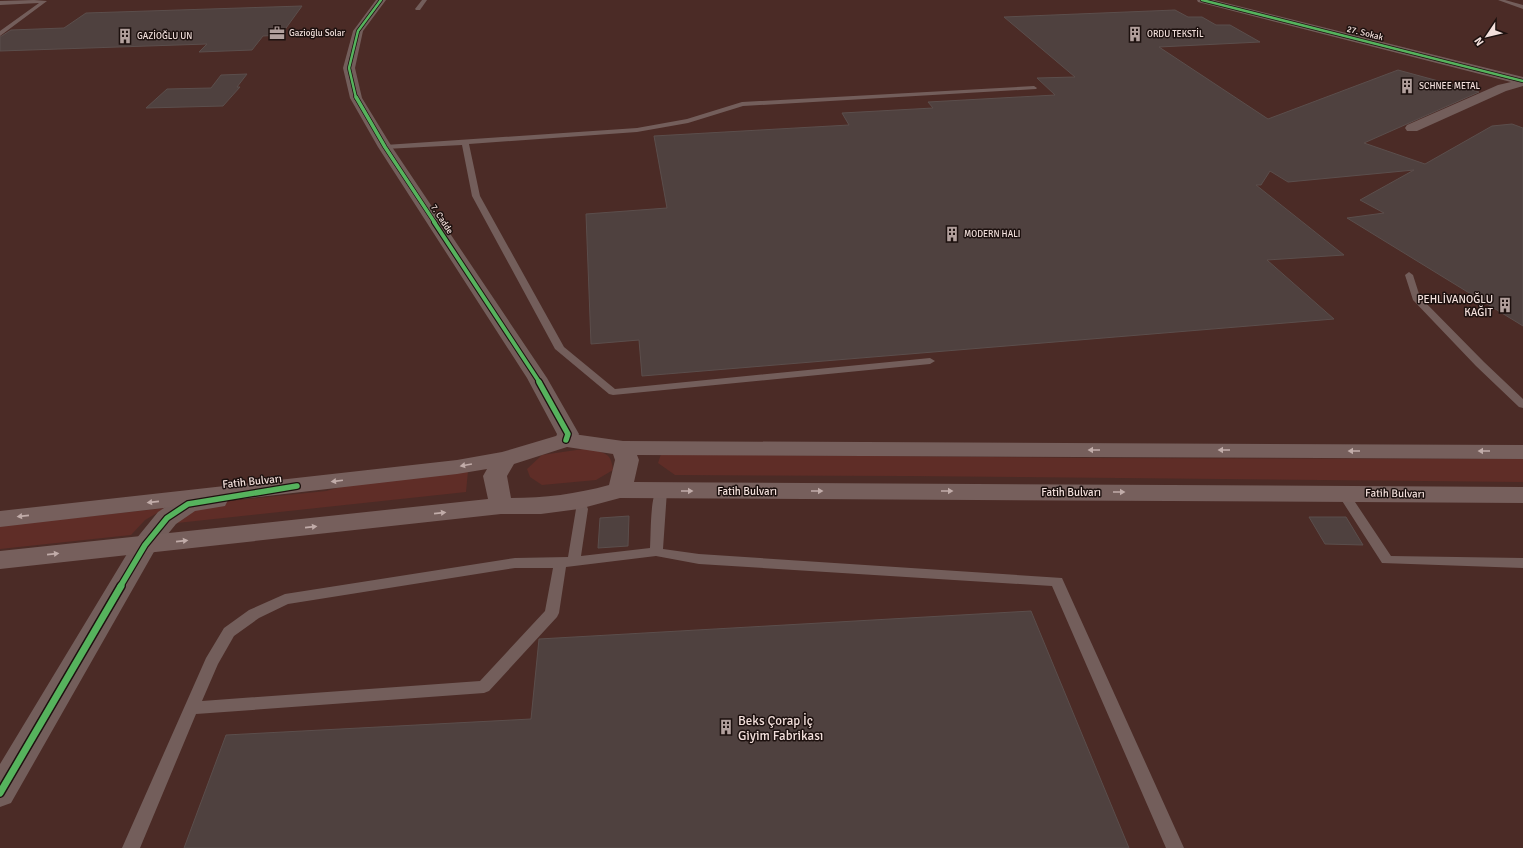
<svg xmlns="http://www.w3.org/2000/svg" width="1523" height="848" viewBox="0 0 1523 848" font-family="Signika,sans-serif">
	<rect width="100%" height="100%" fill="#382927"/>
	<rect fill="#4b2b26" x="0" y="0" width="1523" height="848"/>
	<g fill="#5f2d27">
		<path d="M590 448C606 455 611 452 613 470L596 480 542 485 530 477 527 469 542 455Z"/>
		<polygon points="661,454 1088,458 1523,459 1523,482 907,476 675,475 658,463"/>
		<polygon points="468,471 466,492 177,523 193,510 210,503 326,491 352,484"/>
		<polygon points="166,508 145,520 131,535 0,549 0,526"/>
	</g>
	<g fill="#4f413f" stroke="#5b4e4c">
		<polygon points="302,6 281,35 263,36 252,50 199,52 207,44 0,51 0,37 11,30 64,28 86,13"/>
		<polygon points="1175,10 1188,17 1202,17 1216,25 1230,25 1260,42 1159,47 1268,119 1398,70 1479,92 1364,143 1425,164 1492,126 1512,124 1523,128 1523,326 1347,218 1384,213 1360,200 1414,170 1288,182 1270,171 1261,185 1256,185 1344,255 1267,260 1334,319 642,376 639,340 591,344 586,214 667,208 654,136 849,125 842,113 933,108 928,102 1055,95 1037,78 1075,77 1004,17"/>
		<polygon points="247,74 237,87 240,87 223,106 146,108 167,89 211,88 221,75"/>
		<polygon points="629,516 628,546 598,548 600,518"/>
		<polygon points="1309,517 1346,517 1363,545 1325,544"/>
		<polygon points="1031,611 1129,848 184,848 226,735 531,719 539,639"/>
	</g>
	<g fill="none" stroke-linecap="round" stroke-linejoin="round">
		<g fill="#735e5b" fill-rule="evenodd">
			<polygon points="34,0 47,1 0,36 0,31 39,3 0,5 0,1"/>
			<polygon points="422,0 427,0 420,10 416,10 415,9"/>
			<polygon points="1498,0 1505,0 1523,5 1523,9"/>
			<polygon points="1034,86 1037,88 1036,89 743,106 688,123 637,132 469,144 480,196 564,347 615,389 930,358 935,361 930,364 613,395 609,394 555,349 472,196 462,145 385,149 381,147 385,145 637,128 687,119 742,102"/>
			<polygon points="1409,272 1413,275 1420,297 1484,362 1523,399 1523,408 1519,407 1476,366 1413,300 1405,275"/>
			<path d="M661 487 665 488 667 491 663 549 699 554 1062 578 1184 848H1166L1052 586 699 564 656 556 566 567 559 613 557 617 489 691 484 693 196 714 140 848H122L206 658 224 628 249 610 285 594 515 558 568 557 576 509 573 501 575 498H583L588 509 581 556 650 548C651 534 650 499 657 488ZM515 568H553L545 611 480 681 202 701 218 664 234 636 259 618 288 604Z"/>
			<polygon points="1343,489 1347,490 1391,556 1523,558 1523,568 1382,563 1337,493 1339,490"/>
		</g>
		<g fill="#735e5b" fill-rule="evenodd">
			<polygon points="1197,0 1214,0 1523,77 1523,86 1506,91 1417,131 1407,131 1405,128 1407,125 1498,85 1511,82 1198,2"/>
			<polygon points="216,492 225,494 228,500 225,506 195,511 176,524 155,550 11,803 0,807 0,764 136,539 158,512 179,498"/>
		</g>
		<polygon fill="#735e5b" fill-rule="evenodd" points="376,0 386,0 363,31 355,68 362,98 392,147 547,378 579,434 574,445 566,447 558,445 555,440 557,434 527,378 378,147 350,98 343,68 353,31"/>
		<path fill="#765f5c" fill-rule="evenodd" d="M566 433 623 441 1523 445V459L637 455 639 460 634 482 1523 487V503L620 498 579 509 541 514H501L0 569V551L488 499 483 476 487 469 457 474 0 527V511L457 460 502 452ZM567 447 613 454 615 460 609 485C576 494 545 498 511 498L507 476 514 464Z"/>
		<g stroke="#1d110f" stroke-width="4">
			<g id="cycleway-far4">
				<polyline points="1202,0 1523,81"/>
				<polyline points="356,98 349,68 358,31 381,0"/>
			</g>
		</g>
		<g stroke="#1d110f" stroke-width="5">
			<polyline id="cycleway-far3" points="356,97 385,147 435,223"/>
		</g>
		<g stroke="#1d110f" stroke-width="6">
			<polyline id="cycleway-far2" points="434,222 540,383"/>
		</g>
		<g stroke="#1d110f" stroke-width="8">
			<g id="cycleway-far1">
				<polyline points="539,382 568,434 566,440"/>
				<polyline points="120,587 145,545 167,518 188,504 297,486"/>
			</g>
		</g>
		<g stroke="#1d110f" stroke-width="10">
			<polyline id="cycleway" points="0,793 121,586"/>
		</g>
		<use href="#cycleway-far4" stroke="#56b35d" stroke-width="2.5"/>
		<use href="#cycleway-far3" stroke="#56b35d" stroke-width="3.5"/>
		<use href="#cycleway-far2" stroke="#56b35d" stroke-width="4"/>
		<use href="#cycleway-far1" stroke="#56b35d" stroke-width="5.5"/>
		<use href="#cycleway" stroke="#56b35d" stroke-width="7"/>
	</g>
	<defs><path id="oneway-solid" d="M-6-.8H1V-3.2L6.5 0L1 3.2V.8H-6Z"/></defs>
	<g fill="#c1aca9">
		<use href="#oneway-solid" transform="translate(1094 450) rotate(-180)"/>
		<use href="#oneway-solid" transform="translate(1224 450) rotate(-180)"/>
		<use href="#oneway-solid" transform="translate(1354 451) rotate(-180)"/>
		<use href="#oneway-solid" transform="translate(1484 451) rotate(-180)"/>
		<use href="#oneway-solid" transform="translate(466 465) rotate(170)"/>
		<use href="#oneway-solid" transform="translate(337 481) rotate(173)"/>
		<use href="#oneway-solid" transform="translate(687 491)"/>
		<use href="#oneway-solid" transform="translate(817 491)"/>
		<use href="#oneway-solid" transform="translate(947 491)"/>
		<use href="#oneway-solid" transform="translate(1119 492)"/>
		<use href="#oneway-solid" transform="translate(153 502) rotate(174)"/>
		<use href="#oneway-solid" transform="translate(440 513) rotate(-6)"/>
		<use href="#oneway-solid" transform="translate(23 516) rotate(174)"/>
		<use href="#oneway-solid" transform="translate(311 527) rotate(-6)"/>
		<use href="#oneway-solid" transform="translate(182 541) rotate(-6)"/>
		<use href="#oneway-solid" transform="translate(53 554) rotate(-6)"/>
	</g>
	<defs>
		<g id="office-bare" transform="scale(1.2)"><path d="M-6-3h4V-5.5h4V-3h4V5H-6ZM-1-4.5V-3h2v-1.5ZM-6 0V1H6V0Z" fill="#b2a09d" stroke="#1d110f" stroke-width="2.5" paint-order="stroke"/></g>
		<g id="building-bare" transform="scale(1.2)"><path d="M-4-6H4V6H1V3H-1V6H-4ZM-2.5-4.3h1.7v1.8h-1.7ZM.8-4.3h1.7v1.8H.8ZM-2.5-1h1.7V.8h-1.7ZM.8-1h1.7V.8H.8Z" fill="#b2a09d" stroke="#1d110f" stroke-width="2.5" paint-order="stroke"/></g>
	</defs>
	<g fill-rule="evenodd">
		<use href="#office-bare" x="277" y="33"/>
		<use href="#building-bare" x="1135" y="34"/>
		<use href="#building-bare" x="125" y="36"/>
		<use href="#building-bare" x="1407" y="86"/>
		<use href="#building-bare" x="952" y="234"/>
		<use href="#building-bare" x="1505" y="305"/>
		<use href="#building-bare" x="726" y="727"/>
	</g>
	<g text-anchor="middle" stroke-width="3" stroke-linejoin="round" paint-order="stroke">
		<g font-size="9" fill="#f3e0dc" stroke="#1d110f" text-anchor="start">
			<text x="289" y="36">Gazioğlu Solar</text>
			<text x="1147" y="37">ORDU TEKSTİL</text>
			<text x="137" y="39">GAZİOĞLU UN</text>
			<text x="1419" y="89">SCHNEE METAL</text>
			<text x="964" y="237">MODERN HALI</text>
		</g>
		<g font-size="9" fill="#f3e0dc" stroke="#1d110f">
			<text transform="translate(1365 33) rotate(14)" y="3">27. Sokak</text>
			<text transform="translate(442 219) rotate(57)" y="3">7. Cadde</text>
		</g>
		<g font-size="11" fill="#f3e0dc" stroke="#1d110f" text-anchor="end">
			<text x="1493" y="303">PEHLİVANOĞLU<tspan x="1493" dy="13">KAĞIT</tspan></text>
		</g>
		<g font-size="11" fill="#f3e0dc" stroke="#1d110f">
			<text transform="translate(252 481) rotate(-6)" y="4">Fatih Bulvarı</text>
			<text x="747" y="495">Fatih Bulvarı</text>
			<text x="1071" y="496">Fatih Bulvarı</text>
			<text transform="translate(1395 493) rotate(1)" y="4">Fatih Bulvarı</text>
		</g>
		<g font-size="13" fill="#f3e0dc" stroke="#1d110f" text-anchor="start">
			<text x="738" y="725">Beks Çorap İç<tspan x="738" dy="15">Giyim Fabrikası</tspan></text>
		</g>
	</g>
	<g transform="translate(1487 36) rotate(235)" stroke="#1d110f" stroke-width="3" paint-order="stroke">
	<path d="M0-3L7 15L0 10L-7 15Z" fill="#f3e0dc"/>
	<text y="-6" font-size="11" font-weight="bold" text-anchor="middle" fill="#f3e0dc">N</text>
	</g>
</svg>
